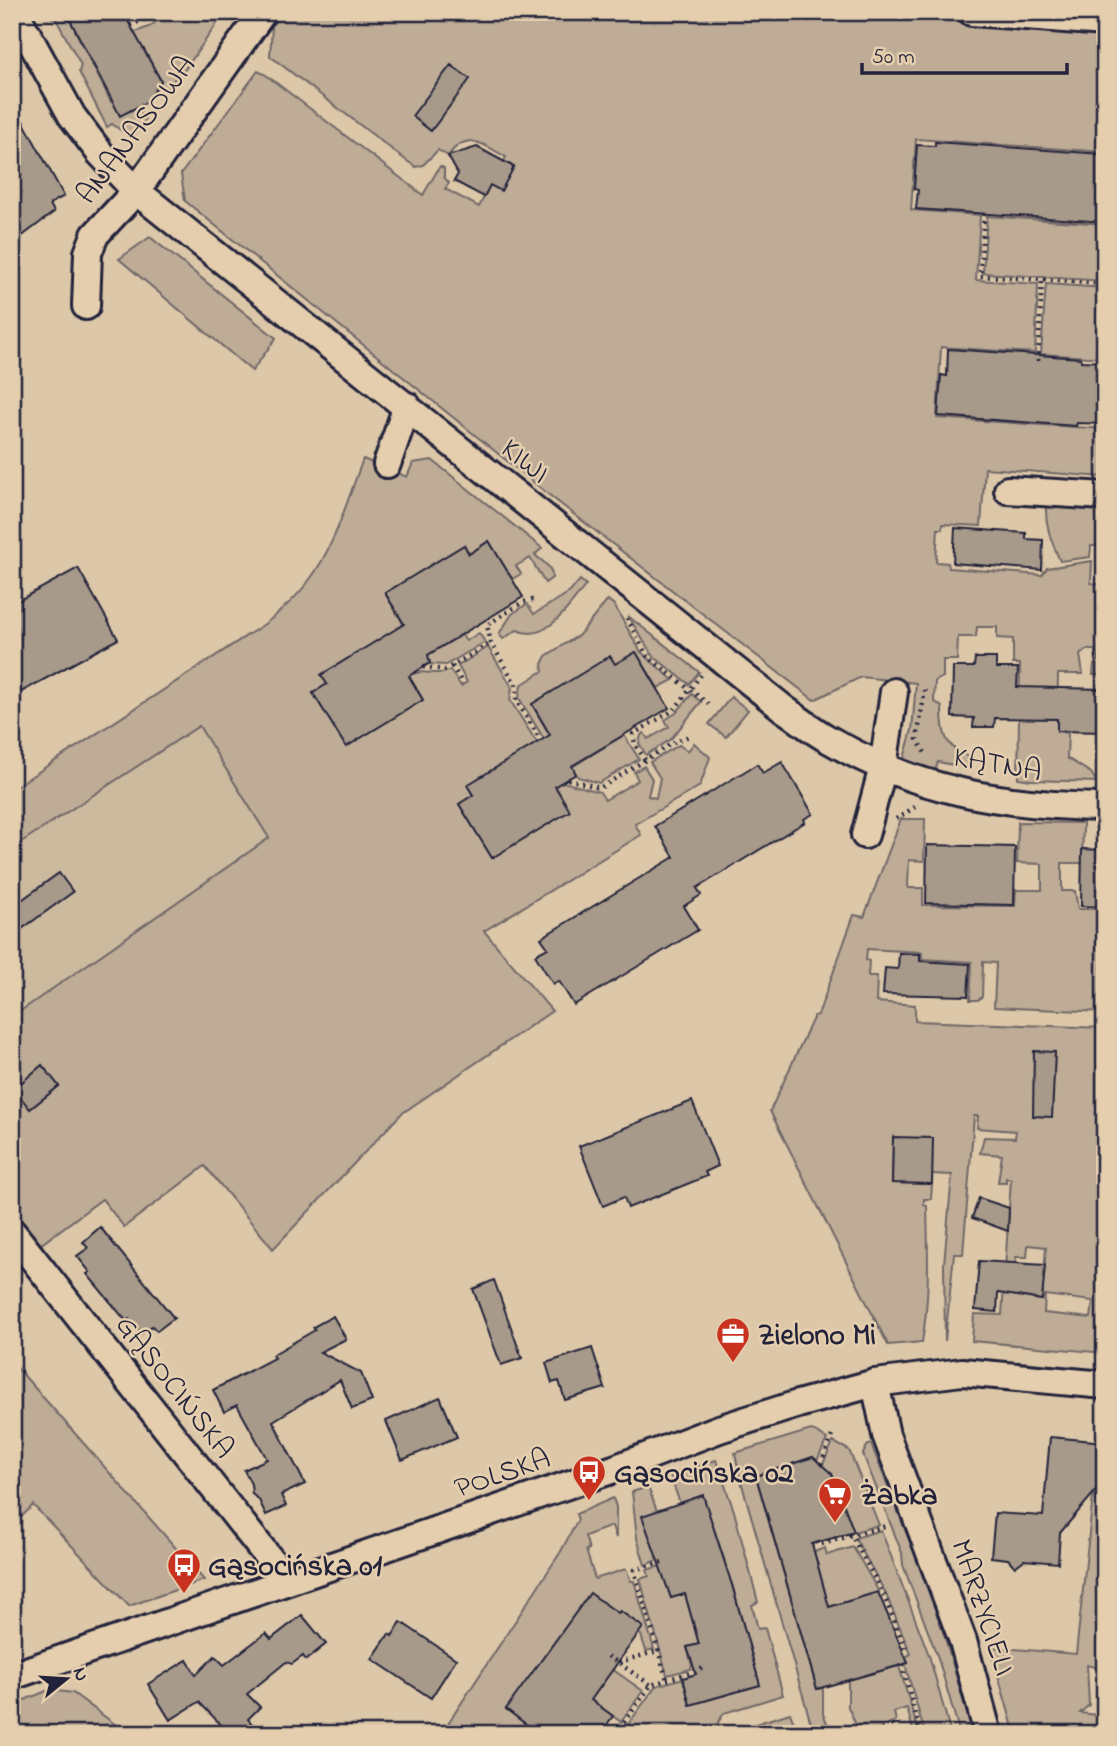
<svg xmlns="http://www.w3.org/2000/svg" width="1117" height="1746" viewBox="0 0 1117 1746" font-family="'Indie Flower',sans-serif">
	<rect width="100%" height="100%" fill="#dcc7a8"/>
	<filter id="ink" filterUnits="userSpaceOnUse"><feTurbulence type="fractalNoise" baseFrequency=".0143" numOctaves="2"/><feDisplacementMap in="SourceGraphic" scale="14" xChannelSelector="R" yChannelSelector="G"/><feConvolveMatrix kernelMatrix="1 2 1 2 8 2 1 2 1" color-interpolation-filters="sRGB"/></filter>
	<g filter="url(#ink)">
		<polygon fill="#ccba9f" points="199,726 270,838 12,1017 12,848"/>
		<g fill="#beac96" stroke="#706768" stroke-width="2" fill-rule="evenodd">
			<polygon points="46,12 66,12 111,102 114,102 120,115 138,107 145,119 132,138 112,124 107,127 79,72 81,65 56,19 48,16"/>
			<polygon points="162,12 172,12 176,15 181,12 225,12 179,78 176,77 161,97 154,92 161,81 144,49 141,50 132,29 136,32 151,26 162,16"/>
			<path d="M273 12H848L1105 33V152L916 139 911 210 980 215 976 280 1038 284 1035 353 941 347 937 418 1105 429V477L985 468 981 526 943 524 942 529H938L936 562 948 563 949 568 1042 575 1047 568 1092 561 1091 583 1105 585V687H1102V675H1093L1094 665 1098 661V656L1094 650H1086L1080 655 1083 674H1058L1057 731 1068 733 1067 758 1091 773 1097 782 1031 780 1018 778 1020 664H1013V639L997 638V627H977L976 637H958L957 660H943V677L935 681 934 701 942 707C942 732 944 748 970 757L969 768 938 762 935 771 903 762 912 730 916 683 861 677 814 700 553 498 185 201 181 174 258 71 266 75 423 195 440 166 444 168V177L449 183 445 189 479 207 490 185 514 167 504 161 506 157C484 145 467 129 448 156L438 150 423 165 416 167 407 161 270 56Z"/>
			<polygon points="987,216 1105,224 1105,281 983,273"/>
			<polygon points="150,237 276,338 252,371 119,259"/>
			<polygon points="1046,284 1105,288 1105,358 1041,354"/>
			<path d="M363 459 407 477 413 463 432 460 542 548 535 555C543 562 553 567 552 578L545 583 530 558 516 566 521 574 512 579 489 541 469 554 464 546 385 593 404 625 322 674 327 684 313 693 346 747 423 700 408 676C424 667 437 678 450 670L461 686 467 682 458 666 488 647 512 687 510 700 537 743 468 786 473 795 459 804 492 858 569 811 555 786 563 782 600 792 605 800 638 780 634 772 644 766 652 779 648 796 656 798 660 778 650 762 679 745 688 751 694 743 710 757 700 786 635 824 641 835 484 931 552 1011 401 1114 273 1249 205 1166 124 1227 102 1199 40 1245 12 1210V1017L269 838 199 726 12 848V789L266 623C281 611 296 598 308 582 334 549 348 498 363 459Z"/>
			<path d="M1059 498 1105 502V546H1091L1090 557 1060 561C1052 542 1045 527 1046 506Z"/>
			<path d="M580 580 586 585C570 605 546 644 517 630L503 639 499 634 512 614 527 604 534 614 570 592Z"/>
			<polygon points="608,600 614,605 641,652 673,680 658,688 636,652 615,664 610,657 532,704 550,735 544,739 519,698 521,685 543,671 542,664 546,656 579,635"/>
			<polygon points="628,616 699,672 689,684 653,656"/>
			<polygon points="479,633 485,642 446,665 429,664 426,656 462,635 466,641"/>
			<polygon points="692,694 701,702 671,739 646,755 639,743 641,735 644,733 648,739 669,727 665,720 676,713"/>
			<polygon points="731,697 748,710 726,737 709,724"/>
			<polygon points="624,735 639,759 599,783 578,777 572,767"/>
			<path d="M901 819H925L924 861 909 860 908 888H923V905L1015 906 1016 890H1042V864L1017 863 1018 822 1083 823 1082 863H1062V891H1075L1078 909H1105V1012L994 1007 996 963 983 962 982 997 978 1000H970L972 962 922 959V952L867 949 866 960 869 961 868 976H877L876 1002 915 1005V1021L1105 1028V1353L972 1341 974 1314 1002 1315 1011 1179 1006 1178V1182H998L1002 1155 980 1153 984 1137 1015 1138 1016 1131 977 1128 978 1116H974L963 1254H954L945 1341 944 1264 952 1175 932 1174 893 1137 892 1183 932 1184 931 1199H924V1205L927 1206C928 1251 930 1298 922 1342L888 1345 770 1111 814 1016 818 1015 854 915 864 917ZM1028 1245 1046 1247 1042 1300 1024 1297 1015 1269 1016 1257H1027ZM1045 1295 1093 1301 1091 1318 1044 1313Z"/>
			<polygon points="12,1362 204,1580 129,1606 33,1505 12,1527"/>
			<polygon points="811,1430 827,1439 817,1461 813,1457 756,1477 817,1689 823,1688 823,1714 832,1734 814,1734 739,1474 735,1453"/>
			<polygon points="833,1442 849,1450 879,1525 854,1532 832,1474 822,1466"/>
			<polygon points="871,1444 936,1607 973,1734 960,1734 938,1658 903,1565 902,1553 863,1454 867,1446"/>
			<polygon points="716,1460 734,1511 758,1602 752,1605 758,1629 765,1628 783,1695 724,1713 711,1734 621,1734 656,1686 683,1678 690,1705 760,1685 732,1584 719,1565 725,1562 703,1496 680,1503 671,1478 670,1475"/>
			<polygon points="648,1487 657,1511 643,1516 658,1560 645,1565 637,1538 632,1492"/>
			<polygon points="1093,1496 1105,1497 1105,1670 1087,1665 1089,1705 1080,1713 1105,1716 1105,1734 1015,1734 990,1647 1076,1654"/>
			<polygon points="613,1498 616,1507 616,1538 612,1526 585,1536 589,1549 586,1550 595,1579 626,1569 631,1581 634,1581 654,1649 646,1651 641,1635 638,1634 642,1627 620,1611 506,1709 539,1734 441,1734 560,1553 578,1520 576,1514"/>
			<polygon points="881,1530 929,1655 951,1734 925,1734 905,1664 908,1663 905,1657 911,1654 885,1592 855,1538"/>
			<polygon points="853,1547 879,1592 829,1607 814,1552 825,1548 827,1555"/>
			<polygon points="660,1566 671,1598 685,1594 699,1644 687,1648 692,1665 691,1669 667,1675 640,1579 649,1576 647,1570"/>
			<polygon points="899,1666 919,1734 914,1734 907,1708 894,1712 896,1721 881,1727 883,1734 860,1734 848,1707 848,1680"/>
			<polygon points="612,1669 643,1691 621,1722 591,1700"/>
			<polygon points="49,1690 73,1693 128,1734 12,1734 12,1705"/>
			<polygon points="790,1713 798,1734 735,1734 733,1731"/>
		</g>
		<g fill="#a89a8a" stroke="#22223b" stroke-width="2">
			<polygon points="66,12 123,12 161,81 147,102 120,116"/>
			<polygon points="451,65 470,79 431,131 412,116"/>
			<polygon points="12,101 64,196 50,204 54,212 21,237 12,220"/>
			<polygon points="935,142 1102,154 1102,157 1105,157 1105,222 916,209 918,190 914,189 917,145 935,146"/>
			<polygon points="477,147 514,167 501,191 490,185 484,197 454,181 458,174 448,156"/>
			<polygon points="948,349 1081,358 1081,361 1105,362 1105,424 1077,423 1076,426 938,416 941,375 947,376"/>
			<polygon points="955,528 1026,533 1026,539 1043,540 1042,570 953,563"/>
			<polygon points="489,541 523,597 428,655 430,663 409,676 423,700 346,747 313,693 327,684 321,675 404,624 385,593 464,545 469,554"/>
			<polygon points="78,568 118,639 12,697 12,604"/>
			<polygon points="636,652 669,708 572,766 576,774 555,786 570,811 492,858 459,804 473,795 467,785 550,735 532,704 610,656 615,664"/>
			<polygon points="975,658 996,658 996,668 1018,668 1017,687 1105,689 1105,732 1057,731 1057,719 995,718 994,727 973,727 974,718 952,717 953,667 974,667"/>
			<polygon points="782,762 813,814 804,819 805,822 697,888 701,895 684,906 698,930 574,1005 559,981 553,984 535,955 548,948 541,938 674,857 655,826 757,764 763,773"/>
			<polygon points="927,845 1015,847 1014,905 926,903"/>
			<polygon points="1082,849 1105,850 1105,907 1081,906"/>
			<polygon points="59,873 73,892 12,936 12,907"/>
			<polygon points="899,953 920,954 920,961 970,964 968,996 883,994 885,968 898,969"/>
			<polygon points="1034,1051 1055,1052 1052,1117 1033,1116"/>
			<polygon points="42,1065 59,1086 30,1109 14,1089"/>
			<polygon points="692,1101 718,1166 705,1172 707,1176 628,1208 624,1197 603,1206 579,1146"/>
			<polygon points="893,1137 933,1138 932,1184 892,1183"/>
			<polygon points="979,1198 1009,1208 1008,1231 972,1218"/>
			<polygon points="100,1227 174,1318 157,1331 152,1326 141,1334 129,1319 126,1321 87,1274 90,1272 77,1256 88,1248 83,1242"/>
			<polygon points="979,1261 1045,1265 1042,1300 998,1293 997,1312 975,1310"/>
			<polygon points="494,1280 522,1358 501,1365 473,1289"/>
			<polygon points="333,1316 346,1339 320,1352 361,1373 372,1401 352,1409 340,1380 273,1421 305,1484 281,1495 286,1506 266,1515 259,1500 252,1494 251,1484 244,1470 267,1459 237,1405 224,1412 213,1390 274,1358 272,1355 315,1330 313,1327"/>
			<polygon points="592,1348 605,1388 565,1400 559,1381 552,1383 546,1363"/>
			<polygon points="440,1397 457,1437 402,1460 386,1421"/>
			<polygon points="1050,1437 1105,1442 1105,1480 1060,1533 1058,1563 1024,1560 1015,1567 1008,1559 991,1557 995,1513 1043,1516"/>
			<polygon points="813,1457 832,1474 854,1532 812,1544 829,1607 878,1592 908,1663 817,1689 756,1476"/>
			<polygon points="703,1495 732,1585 760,1685 690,1705 683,1678 696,1674 687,1647 699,1644 685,1594 671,1598 642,1516"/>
			<polygon points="590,1593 618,1613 620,1611 643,1627 591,1700 613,1716 600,1734 539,1734 506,1709"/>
			<polygon points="302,1615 326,1644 306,1660 303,1656 292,1664 286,1662 247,1694 260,1707 248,1719 252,1724 242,1734 230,1734 199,1702 170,1720 148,1684 187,1660 196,1675 215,1656 224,1665 266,1633 271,1639"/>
			<polygon points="401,1622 456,1659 431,1698 372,1659 389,1634 392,1636"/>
		</g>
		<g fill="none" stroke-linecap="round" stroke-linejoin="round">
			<g stroke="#22223b" stroke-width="32">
				<g id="minor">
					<path d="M15 12 72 116 100 153 136 191 784 709C799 719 813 731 828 739 916 791 1005 806 1105 807"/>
					<polyline points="972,12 1105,22"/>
					<polyline points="86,306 88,253 95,235 136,191 263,12"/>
					<polyline points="387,464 407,406"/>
					<polyline points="1008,490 1105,496"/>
					<polyline points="865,835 883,767 894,692"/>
					<polyline points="12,1232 287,1581"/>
					<polyline points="875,1383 886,1435 963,1641 988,1734"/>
					<polyline points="12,1676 614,1469 719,1429 798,1404 875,1383 962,1372 1105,1385"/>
				</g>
			</g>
			<g stroke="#22223b" stroke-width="4.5" stroke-dasharray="2 5" stroke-linecap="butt">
				<polyline points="130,25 154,16 155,12"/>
				<polyline points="984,214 980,276 1105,284"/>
				<polyline points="1038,361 1042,280"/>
				<polyline points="533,600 523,602 487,625 491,643 516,685 516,700 541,741"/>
				<polyline points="627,618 647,656 712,707"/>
				<polyline points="452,666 463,684"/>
				<polyline points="423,667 445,670 491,643"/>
				<polyline points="925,690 917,739 925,753"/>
				<polyline points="645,760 635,744 633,734 674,710 701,675"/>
				<polyline points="568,779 600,788 676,741 689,736"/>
				<polyline points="896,819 915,807"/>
				<polyline points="821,1464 833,1433"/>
				<polyline points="850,1533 882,1591 906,1650 903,1651"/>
				<polyline points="817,1542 818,1545 886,1526"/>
				<polyline points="662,1562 634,1570 667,1680"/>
				<polyline points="608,1656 651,1685"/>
				<polyline points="619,1662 658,1651"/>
				<polyline points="902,1665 921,1734"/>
				<polyline points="892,1725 895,1734"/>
				<polyline points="806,1731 807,1734"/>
				<polyline points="616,1734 651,1685 704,1668"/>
			</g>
			<use href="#minor" stroke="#e4cead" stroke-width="26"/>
		</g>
	</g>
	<defs>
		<g id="office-pin" transform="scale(1.75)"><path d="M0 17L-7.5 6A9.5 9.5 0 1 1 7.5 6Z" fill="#c8321e" stroke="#e4cead"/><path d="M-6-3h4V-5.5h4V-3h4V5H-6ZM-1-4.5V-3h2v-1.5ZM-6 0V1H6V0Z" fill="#fff"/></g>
		<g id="bus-pin" transform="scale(1.75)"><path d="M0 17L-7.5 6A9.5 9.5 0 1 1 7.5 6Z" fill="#c8321e" stroke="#e4cead"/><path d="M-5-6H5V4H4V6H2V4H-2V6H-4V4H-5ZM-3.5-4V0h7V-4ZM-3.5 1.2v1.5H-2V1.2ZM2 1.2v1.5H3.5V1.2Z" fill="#fff"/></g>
		<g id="supermarket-pin" transform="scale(1.75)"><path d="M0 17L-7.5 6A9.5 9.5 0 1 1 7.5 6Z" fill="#c8321e" stroke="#e4cead"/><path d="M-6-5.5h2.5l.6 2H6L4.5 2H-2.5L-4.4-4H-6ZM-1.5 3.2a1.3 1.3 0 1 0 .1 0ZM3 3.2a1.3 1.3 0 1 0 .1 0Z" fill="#fff"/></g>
	</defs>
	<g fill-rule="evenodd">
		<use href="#office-pin" x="733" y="1334"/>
		<use href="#bus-pin" x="589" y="1472"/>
		<use href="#supermarket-pin" x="835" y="1494"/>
		<use href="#bus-pin" x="184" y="1565"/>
	</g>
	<g text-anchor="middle" stroke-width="5" stroke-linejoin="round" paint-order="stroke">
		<g font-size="30" fill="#22223b" stroke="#e4cead">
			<text transform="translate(135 129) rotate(-53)" y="10">ANANASOWA</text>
			<text transform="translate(526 460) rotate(39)" y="10">KIWI</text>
			<text transform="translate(998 763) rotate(10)" y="10">KĄTNA</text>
			<text transform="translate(176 1386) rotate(52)" y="10">GĄSOCIŃSKA</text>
			<text transform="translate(502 1472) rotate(-19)" y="10">POLSKA</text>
			<text transform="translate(984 1607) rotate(71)" y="10">MARZYCIELI</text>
		</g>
		<g font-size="30" font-weight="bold" fill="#22223b" stroke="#e4cead" text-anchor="start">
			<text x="758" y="1344">Zielono Mi</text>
			<text x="614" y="1482">Gąsocińska 02</text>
			<text x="860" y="1504">Żabka</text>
			<text x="208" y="1575">Gąsocińska 01</text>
		</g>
	</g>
	<rect width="1117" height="1746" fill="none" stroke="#e4cead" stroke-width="42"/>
	<rect x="21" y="21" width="1075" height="1704" fill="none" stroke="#22223b" stroke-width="2.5" filter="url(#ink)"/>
	<g transform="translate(66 1679) rotate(72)" stroke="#e4cead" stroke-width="5" paint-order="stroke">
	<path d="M0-5L12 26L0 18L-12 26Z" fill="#22223b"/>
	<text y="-10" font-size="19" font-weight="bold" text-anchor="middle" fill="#22223b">N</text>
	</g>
	<path d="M862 63v10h205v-10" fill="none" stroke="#22223b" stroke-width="3.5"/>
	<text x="872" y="63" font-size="21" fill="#22223b" stroke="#e4cead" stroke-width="5" paint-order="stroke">50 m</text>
</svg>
